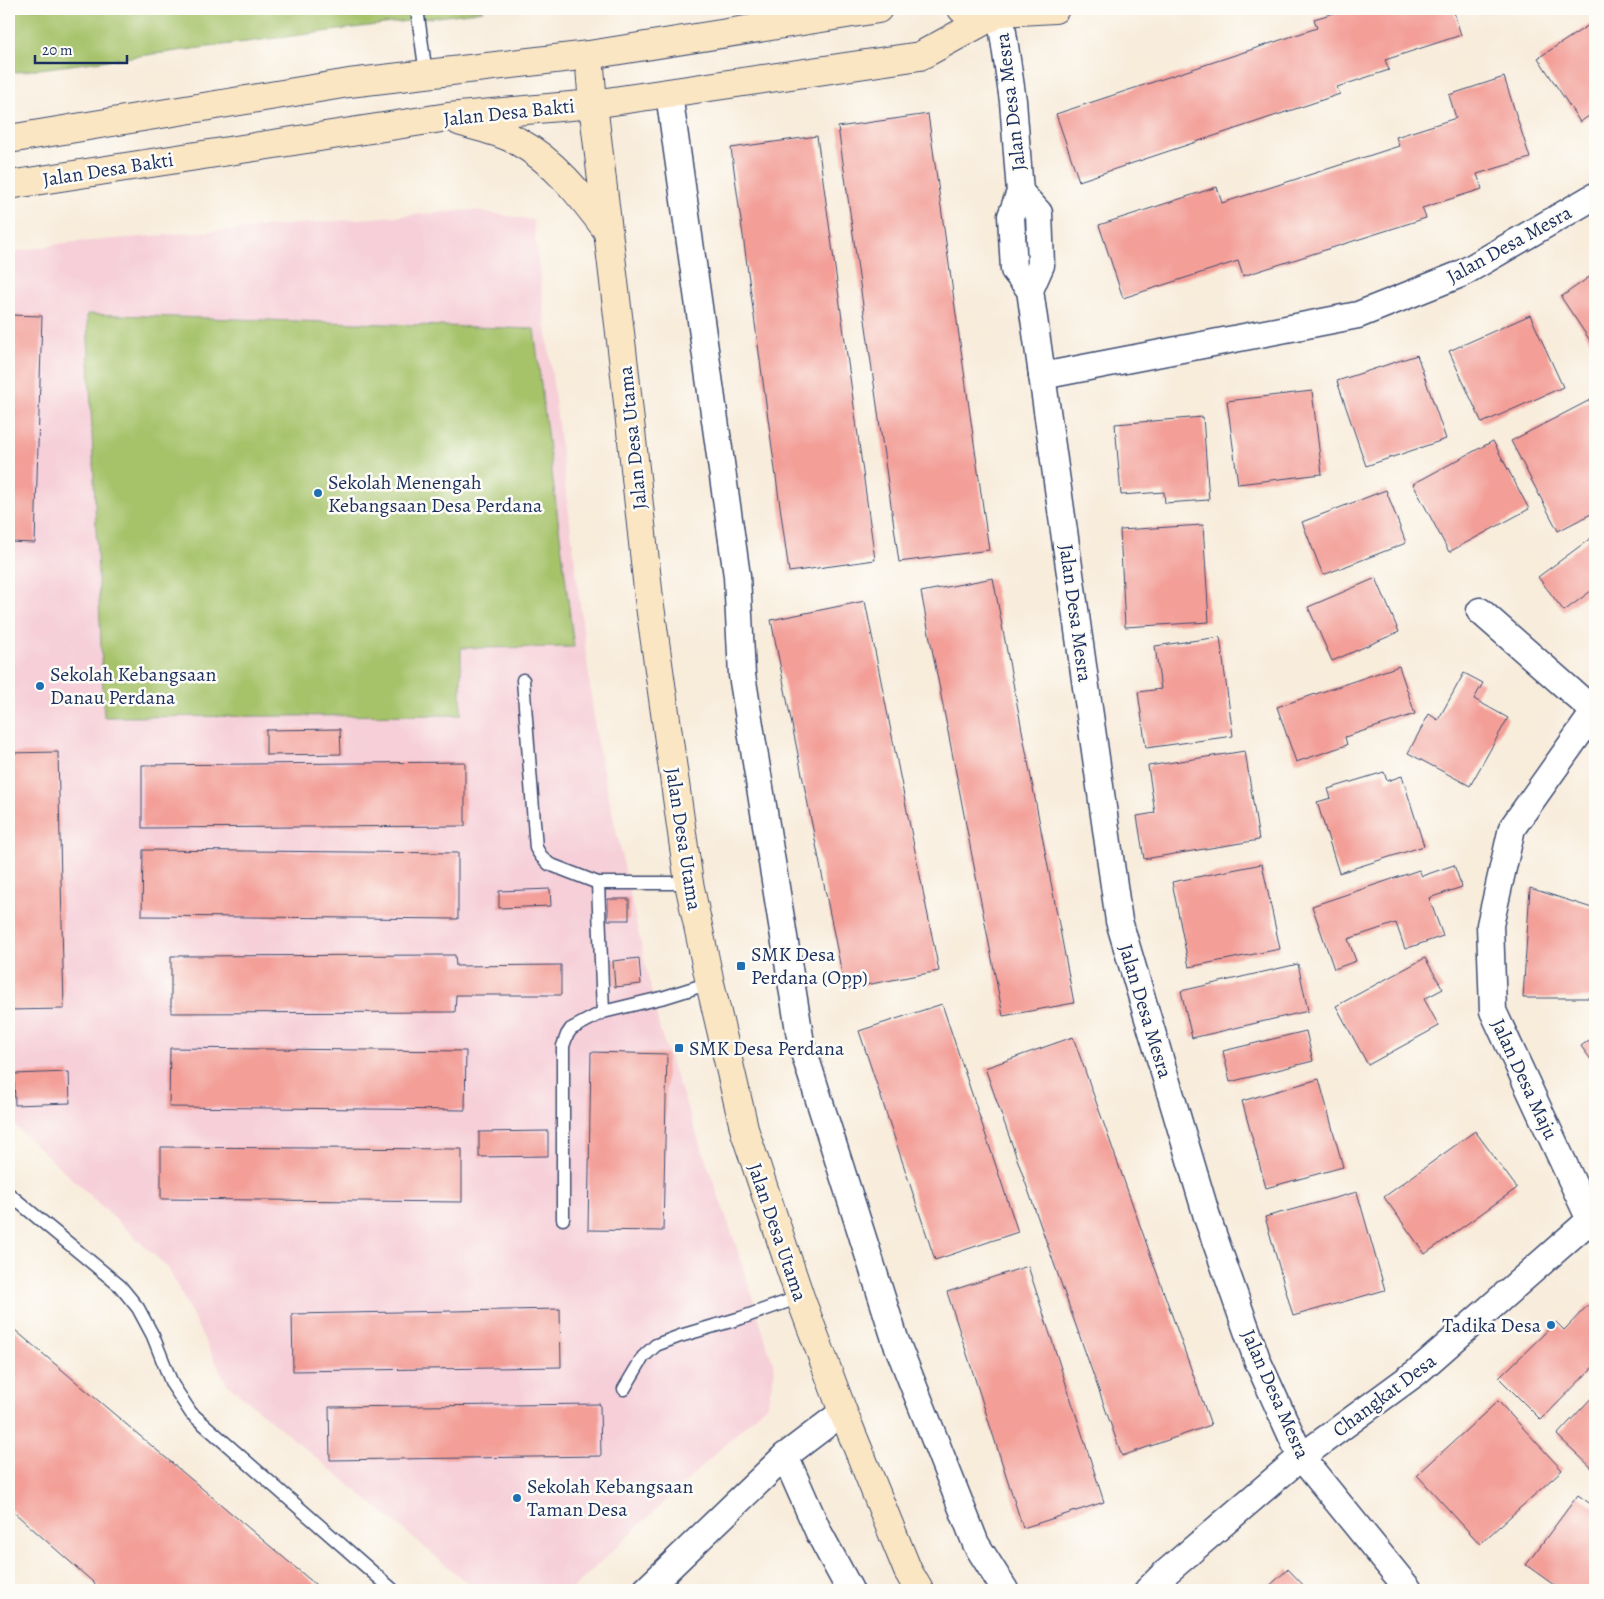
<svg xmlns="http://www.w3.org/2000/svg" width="1604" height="1599" viewBox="0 0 1604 1599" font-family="Alegreya,serif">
	<rect width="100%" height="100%" fill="#fdfcf7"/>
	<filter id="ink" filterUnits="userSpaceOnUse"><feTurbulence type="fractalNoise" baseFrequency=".02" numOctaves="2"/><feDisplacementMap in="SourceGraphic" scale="10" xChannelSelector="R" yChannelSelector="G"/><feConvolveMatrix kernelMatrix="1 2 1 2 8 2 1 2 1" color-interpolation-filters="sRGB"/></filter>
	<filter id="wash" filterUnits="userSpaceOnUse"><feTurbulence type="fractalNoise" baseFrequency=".0096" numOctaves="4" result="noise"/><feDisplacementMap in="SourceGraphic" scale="20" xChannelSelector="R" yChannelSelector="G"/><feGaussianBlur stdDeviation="1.12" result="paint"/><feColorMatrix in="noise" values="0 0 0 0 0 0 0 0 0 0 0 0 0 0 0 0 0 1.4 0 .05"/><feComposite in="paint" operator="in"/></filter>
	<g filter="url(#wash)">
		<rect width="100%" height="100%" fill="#f8ecdb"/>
		<polygon fill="#f6cfd8" points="473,210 533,220 597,743 660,1031 736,1245 775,1370 767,1405 571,1590 476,1590 227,1384 168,1268 9,1120 9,253 65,243"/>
		<g fill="#a6c36a" stroke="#607964">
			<polygon points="9,9 483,9 484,11 9,73"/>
			<polygon points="87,314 534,329 574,647 461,648 461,715 104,717"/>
		</g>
		<g id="blocks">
			<g fill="#f39f98">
				<polygon points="1347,9 1453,9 1461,35 1385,60 1389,70 1337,87 1340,94 1079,181 1056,114 1317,28 1314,19"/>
				<polygon points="1595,21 1595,112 1580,122 1538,58"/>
				<polygon points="1504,77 1530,158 1477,174 1482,189 1422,208 1426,218 1243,276 1238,261 1123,298 1099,225 1217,187 1222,203 1399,146 1396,137 1456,118 1449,95"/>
				<polygon points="928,114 989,550 899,562 838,127"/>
				<polygon points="817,136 875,560 789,572 731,148"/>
				<polygon points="1595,273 1595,348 1561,297"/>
				<polygon points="9,315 42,316 35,543 9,542"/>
				<polygon points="1530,315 1563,387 1482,423 1449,351"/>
				<polygon points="1417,355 1446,439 1366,466 1337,381"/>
				<polygon points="1312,391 1322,474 1238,484 1227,401"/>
				<polygon points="1592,399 1595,405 1595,512 1558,531 1511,441"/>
				<polygon points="1203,417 1209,500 1165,503 1164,492 1121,495 1115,424"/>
				<polygon points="1493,441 1529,509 1449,552 1413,484"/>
				<polygon points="1386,490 1406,543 1323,575 1302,522"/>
				<polygon points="1203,525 1209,622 1125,627 1120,530"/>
				<polygon points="1595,535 1595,596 1591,591 1564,611 1538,577"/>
				<polygon points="993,578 1074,1003 1003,1016 921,592"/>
				<polygon points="1376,578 1399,632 1332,661 1308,607"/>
				<polygon points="865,601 939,971 845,989 771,620"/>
				<polygon points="1220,637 1233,736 1146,748 1138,692 1161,689 1155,646"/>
				<polygon points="1399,666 1415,714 1345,737 1347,745 1296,762 1277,707"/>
				<polygon points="1464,673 1483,683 1474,699 1508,718 1470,786 1408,753 1429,714 1438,720"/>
				<polygon points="340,729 341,754 266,755 266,730"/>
				<polygon points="1245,751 1259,840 1144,859 1137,816 1155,813 1148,766"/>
				<polygon points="58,752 64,1009 9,1010 9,753"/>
				<polygon points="465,762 465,826 142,828 142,765"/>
				<polygon points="1384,772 1387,781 1402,776 1424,846 1339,873 1317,802 1331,798 1328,789"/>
				<polygon points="143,850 458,853 458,919 142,916"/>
				<polygon points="1262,864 1280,949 1189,967 1172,882"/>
				<polygon points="1454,865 1462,887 1429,898 1443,936 1405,949 1396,923 1348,939 1356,961 1334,969 1312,906 1419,870 1422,876"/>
				<polygon points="1530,888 1595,909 1595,998 1523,998"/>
				<polygon points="550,889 551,906 499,908 499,891"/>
				<rect x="608" y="899" width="21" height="21"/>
				<polygon points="455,955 456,966 561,965 561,995 456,995 455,1012 171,1013 171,956"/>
				<polygon points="639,958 641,984 615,987 613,961"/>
				<polygon points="1425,958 1443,989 1424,999 1439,1026 1368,1065 1336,1006"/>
				<polygon points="1298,964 1308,1011 1192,1038 1181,991"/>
				<polygon points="942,1004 1018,1232 935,1260 859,1031"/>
				<polygon points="1306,1031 1313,1061 1230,1082 1223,1051"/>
				<polygon points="1595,1036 1595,1065 1581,1046"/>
				<polygon points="1073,1037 1211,1425 1122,1456 985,1068"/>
				<polygon points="170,1048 466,1051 465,1110 169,1107"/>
				<polygon points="591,1052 667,1054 663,1231 588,1230"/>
				<polygon points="69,1072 70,1103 15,1105 14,1074"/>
				<polygon points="1319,1079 1343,1167 1266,1188 1242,1101"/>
				<polygon points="548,1131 548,1156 479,1157 479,1132"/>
				<polygon points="1475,1131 1517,1188 1425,1254 1384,1197"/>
				<polygon points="161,1147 462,1149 462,1202 161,1199"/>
				<polygon points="1357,1192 1385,1290 1293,1316 1265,1217"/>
				<polygon points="1028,1266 1104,1502 1023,1528 947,1292"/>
				<polygon points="1590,1303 1595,1308 1595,1365 1541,1420 1499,1378 1556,1322 1564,1330"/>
				<polygon points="560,1309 561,1367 293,1371 292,1314"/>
				<polygon points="9,1325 322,1590 102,1590 9,1508"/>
				<polygon points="1595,1394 1595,1471 1557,1435"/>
				<polygon points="1498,1401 1562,1470 1480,1544 1417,1475"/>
				<polygon points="600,1404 601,1456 330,1460 329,1407"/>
				<polygon points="1578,1495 1595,1507 1595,1590 1561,1590 1526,1565"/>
				<polygon points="1288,1569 1308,1590 1265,1590"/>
			</g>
		</g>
	</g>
	<g filter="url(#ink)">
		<use href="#blocks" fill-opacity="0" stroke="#3c4b71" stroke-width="1"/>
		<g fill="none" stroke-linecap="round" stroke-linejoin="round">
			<g stroke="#3c4b71" stroke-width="15">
				<g id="lane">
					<polyline points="417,9 426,74"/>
					<polyline points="523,680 536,848 541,856 549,864 598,883 689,883"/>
					<polyline points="598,883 603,1012"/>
					<polyline points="9,1194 120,1286 138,1308 153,1336 172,1384 191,1413 393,1590"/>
					<polyline points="563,1219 563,1046 567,1035 571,1029 603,1012 665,997 710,983"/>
					<polyline points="624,1389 643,1357 656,1345 680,1336 741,1318 800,1297"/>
				</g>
			</g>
			<g stroke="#3c4b71" stroke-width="29">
				<g id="street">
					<polyline points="1000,12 1013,101 1020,192 1011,216 1014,270 1030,290 1119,921 1208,1220 1258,1362 1301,1457 1409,1590"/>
					<polyline points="669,94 737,576 742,675 801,1043 895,1339 976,1544 1005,1590"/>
					<polyline points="1020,192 1039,213 1041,265 1030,290"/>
					<polyline points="1042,376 1358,315 1461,274 1595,196"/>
					<polyline points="1480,611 1595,712"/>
					<polyline points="1595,711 1512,828 1490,925 1493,1011 1590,1220 1595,1227"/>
					<polyline points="785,1456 819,1533 850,1590"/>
					<polyline points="646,1590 785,1456 843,1412"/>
					<polyline points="1148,1590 1163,1575 1301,1457 1417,1372 1590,1220 1595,1217"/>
				</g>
			</g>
			<g stroke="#3c4b71" stroke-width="30">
				<g id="secondary">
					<polyline points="962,9 1000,12 1055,9"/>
					<polyline points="589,55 593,104 625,375 649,599 689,883 710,983 745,1132 800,1297 843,1412 908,1571 919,1590"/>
					<path d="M459 121C476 127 502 132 517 141 556 162 581 196 607 230"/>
					<polyline points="9,139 349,83 589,55 878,9"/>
					<polyline points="9,185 448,117 593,104 920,56 1000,12"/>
				</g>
			</g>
			<use href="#lane" stroke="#fff" stroke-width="12"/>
			<use href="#street" stroke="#fff" stroke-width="26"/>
			<use href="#secondary" stroke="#fbe6c4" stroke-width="28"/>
		</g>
	</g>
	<g fill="#1f6fb2" stroke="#fdfcf7" stroke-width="2">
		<circle cx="318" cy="493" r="5"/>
		<circle cx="40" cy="686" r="5"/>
		<rect x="736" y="961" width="10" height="10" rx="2.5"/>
		<rect x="674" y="1043" width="10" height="10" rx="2.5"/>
		<circle cx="1551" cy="1325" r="5"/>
		<circle cx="517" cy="1498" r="5"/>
	</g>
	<g text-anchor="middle" stroke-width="5" stroke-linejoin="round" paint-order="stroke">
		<g font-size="20" fill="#1b2f5e" stroke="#fdfcf7">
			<text transform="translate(1010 102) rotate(-97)" y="7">Jalan Desa Mesra</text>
			<text transform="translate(509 112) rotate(-6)" y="7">Jalan Desa Bakti</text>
			<text transform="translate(108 169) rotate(-9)" y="7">Jalan Desa Bakti</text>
			<text transform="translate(1509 244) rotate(-29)" y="7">Jalan Desa Mesra</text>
			<text transform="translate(632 438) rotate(-96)" y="7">Jalan Desa Utama</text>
			<text transform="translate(1076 613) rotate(82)" y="7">Jalan Desa Mesra</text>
			<text transform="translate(684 839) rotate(81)" y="7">Jalan Desa Utama</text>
			<text transform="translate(1146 1011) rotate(73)" y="7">Jalan Desa Mesra</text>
			<text transform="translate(1525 1079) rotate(65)" y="7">Jalan Desa Maju</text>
			<text transform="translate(778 1232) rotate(71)" y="7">Jalan Desa Utama</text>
			<text transform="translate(1276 1394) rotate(66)" y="7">Jalan Desa Mesra</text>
			<text transform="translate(1384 1395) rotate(-37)" y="7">Changkat Desa</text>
		</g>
		<g font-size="20" fill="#1b2f5e" stroke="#fdfcf7" text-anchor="start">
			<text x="328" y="489">Sekolah Menengah<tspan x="328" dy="23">Kebangsaan Desa Perdana</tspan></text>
			<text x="50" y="681">Sekolah Kebangsaan<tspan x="50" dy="23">Danau Perdana</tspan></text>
			<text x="751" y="961">SMK Desa<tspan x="751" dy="23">Perdana (Opp)</tspan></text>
			<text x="689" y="1055">SMK Desa Perdana</text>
			<text x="1541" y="1332" text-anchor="end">Tadika Desa</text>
			<text x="527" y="1493">Sekolah Kebangsaan<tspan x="527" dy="23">Taman Desa</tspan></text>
		</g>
	</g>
	<rect width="1604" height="1599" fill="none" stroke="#fdfcf7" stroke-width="30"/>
	<path d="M35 55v8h92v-8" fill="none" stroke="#1b2f5e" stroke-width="2.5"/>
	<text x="42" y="55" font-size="15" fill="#1b2f5e" stroke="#fdfcf7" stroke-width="4" paint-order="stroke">20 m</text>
</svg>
